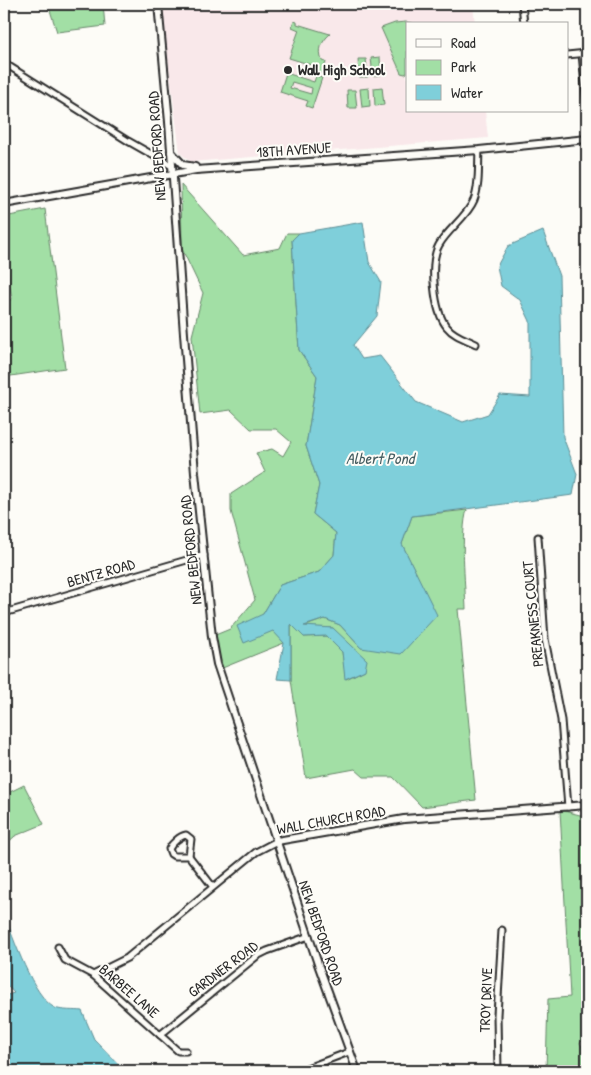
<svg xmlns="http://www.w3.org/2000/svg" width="591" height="1075" viewBox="0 0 591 1075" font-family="'Patrick Hand',sans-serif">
	<rect width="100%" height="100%" fill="#fdfcf7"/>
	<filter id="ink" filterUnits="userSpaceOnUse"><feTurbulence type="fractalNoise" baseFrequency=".02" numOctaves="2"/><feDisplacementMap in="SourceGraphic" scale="10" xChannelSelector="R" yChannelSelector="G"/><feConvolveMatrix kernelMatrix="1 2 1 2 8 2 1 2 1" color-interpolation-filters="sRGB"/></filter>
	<g filter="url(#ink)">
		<g fill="#f9e8ea">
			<polygon points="162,4 473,4 475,24 407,24 407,111 485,111 488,138 191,162 180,153 164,28"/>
			<polygon points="587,285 587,340 580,304"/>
		</g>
		<g fill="#a2dfa5" stroke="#668568" fill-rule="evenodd">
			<polygon points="48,4 103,4 105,26 57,32"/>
			<path d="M294 21 297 22V24L330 34C321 42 318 50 322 61L326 62 323 74 317 73 318 67 289 58 299 30 292 27Z"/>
			<polygon points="406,22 416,24 407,24 407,73 405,74 401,73 381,28 395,23"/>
			<polygon points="380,57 381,75 373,76 371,58"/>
			<polygon points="358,59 366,59 368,77 359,77"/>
			<path d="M286 73 314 82 316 76 322 78 312 108 306 106 308 101 280 92ZM292 82 312 88 311 94 290 88Z"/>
			<polygon points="382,87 384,105 375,106 374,88"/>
			<polygon points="369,88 370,106 362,107 360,89"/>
			<polygon points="347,90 355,90 357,108 348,108"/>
			<polygon points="181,185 243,255 280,248 287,233 299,233 292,240 299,350 317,376 306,446 319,485 313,514 336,533 334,555 319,572 280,585 263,614 284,643 215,671 208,638 230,629 255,600 231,511 231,494 265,472 256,453 272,449 283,456 291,442 276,429 251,429 231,410 200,414 192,336 203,293 182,249"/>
			<polygon points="45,209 65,368 4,377 4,303 12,299 4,252 4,217"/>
			<path d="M467 510C460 532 465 584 466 609H458L476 800 422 807 393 777H364L355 769 306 778 291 680V624L304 637 326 636 342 652 346 679 365 670 333 628 303 627 325 619 340 625 361 648 436 615 402 544 412 516Z"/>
			<polygon points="24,785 44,824 15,836 4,846 4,795"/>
			<polygon points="560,810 580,815 587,814 587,1036 580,1043 587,1056 587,1071 546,1071 548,999 570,997"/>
		</g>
		<g fill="#7fcfda" stroke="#5d8d94">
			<polygon points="363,222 369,262 381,282 377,316 353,345 362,359 380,356 416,402 463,422 488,414 500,395 530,397 530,321 520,300 501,286 497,266 508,246 543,231 559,276 563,437 577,474 573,495 412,516 402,544 437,615 401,654 361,648 340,625 325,619 304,626 333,628 367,660 365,670 345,679 342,652 326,636 304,637 291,624 291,680 277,679 284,643 273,631 244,643 237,626 263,614 280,585 319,572 334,555 336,533 313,514 319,485 306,446 317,376 299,350 292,240 299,233"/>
			<path d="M4 914C13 937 33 997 55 1008 62 1011 75 1010 82 1011L94 1039 125 1071H4V1065L7 1055 4 1049V996L14 993 4 982Z"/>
		</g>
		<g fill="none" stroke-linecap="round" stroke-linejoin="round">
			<g stroke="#2b2b2b" stroke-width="9">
				<g id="minor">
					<polyline points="522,4 524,24"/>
					<polyline points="582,54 587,105"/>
					<polyline points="567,55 587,53"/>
					<polyline points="4,63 128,141 172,166"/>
					<path d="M476 344C466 339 454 336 447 327 434 312 429 263 439 245 448 229 467 217 474 200 480 185 478 165 479 150"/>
					<polyline points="538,537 545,639 561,720 568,807"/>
					<polyline points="4,613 204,555"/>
					<path d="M186 835 191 839 189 856H174L171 854 169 849C172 843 180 836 186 835Z"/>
					<polyline points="189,856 213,887"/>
					<polyline points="58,947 65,960 93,975 178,1051 186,1051"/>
					<polyline points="93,975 127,958 256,852 277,841"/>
					<polyline points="160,1035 257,956 267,951 309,936"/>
					<polyline points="299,1071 349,1052"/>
					<polyline points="498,1071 497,1015 502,930"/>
				</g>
			</g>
			<g stroke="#2b2b2b" stroke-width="10">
				<g id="tertiary">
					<polyline points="158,4 169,122 184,334 195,473 212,637 217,664 223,682 318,964 357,1071"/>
					<polyline points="171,152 183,165 195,167"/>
					<polyline points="4,204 196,170 479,150 587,139"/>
					<polyline points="277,841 404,819 587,805"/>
				</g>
			</g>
			<use href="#minor" stroke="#fdfcf7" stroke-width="5"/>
			<use href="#tertiary" stroke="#fdfcf7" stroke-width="6"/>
		</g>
	</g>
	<circle fill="#2b2b2b" stroke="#fdfcf7" stroke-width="2" cx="288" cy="70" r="5"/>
	<g text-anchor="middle" stroke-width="4" stroke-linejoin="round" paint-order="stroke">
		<g font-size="15" font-weight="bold" fill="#2b2b2b" stroke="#fdfcf7" text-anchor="start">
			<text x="298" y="75">Wall High School</text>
		</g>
		<g font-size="15" fill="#2b2b2b" stroke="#fdfcf7">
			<text transform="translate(157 146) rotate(-94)" y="5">NEW BEDFORD ROAD</text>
			<text transform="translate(294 150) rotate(-4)" y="5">18TH AVENUE</text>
			<text transform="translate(191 550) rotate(-96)" y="5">NEW BEDFORD ROAD</text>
			<text transform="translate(101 573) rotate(-16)" y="5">BENTZ ROAD</text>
			<text transform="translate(533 614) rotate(-96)" y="5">PREAKNESS COURT</text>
			<text transform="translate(331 820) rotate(-10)" y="5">WALL CHURCH ROAD</text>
			<text transform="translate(321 933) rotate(71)" y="5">NEW BEDFORD ROAD</text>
			<text transform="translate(223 969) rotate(-37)" y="5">GARDNER ROAD</text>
			<text transform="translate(129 991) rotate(41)" y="5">BARBEE LANE</text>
			<text transform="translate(486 1000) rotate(-88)" y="5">TROY DRIVE</text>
		</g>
		<g font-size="16" font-style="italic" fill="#445c60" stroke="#fdfcf7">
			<text x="380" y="464">Albert Pond</text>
		</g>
	</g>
	<rect width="591" height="1075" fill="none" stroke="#fdfcf7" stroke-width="20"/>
	<rect x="10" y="10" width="571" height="1055" fill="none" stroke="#2b2b2b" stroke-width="2" filter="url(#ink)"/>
	<rect x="406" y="22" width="162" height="90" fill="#fdfcf7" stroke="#a9a8a5"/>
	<rect x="416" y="39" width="25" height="8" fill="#fdfcf7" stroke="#a9a8a5"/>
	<text x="451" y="48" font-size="15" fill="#2b2b2b">Road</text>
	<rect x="416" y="60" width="25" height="15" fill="#a2dfa5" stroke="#a9a8a5"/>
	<text x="451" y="72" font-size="15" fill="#2b2b2b">Park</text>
	<rect x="416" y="85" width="25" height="15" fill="#7fcfda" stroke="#a9a8a5"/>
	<text x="451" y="98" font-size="15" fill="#2b2b2b">Water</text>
</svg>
